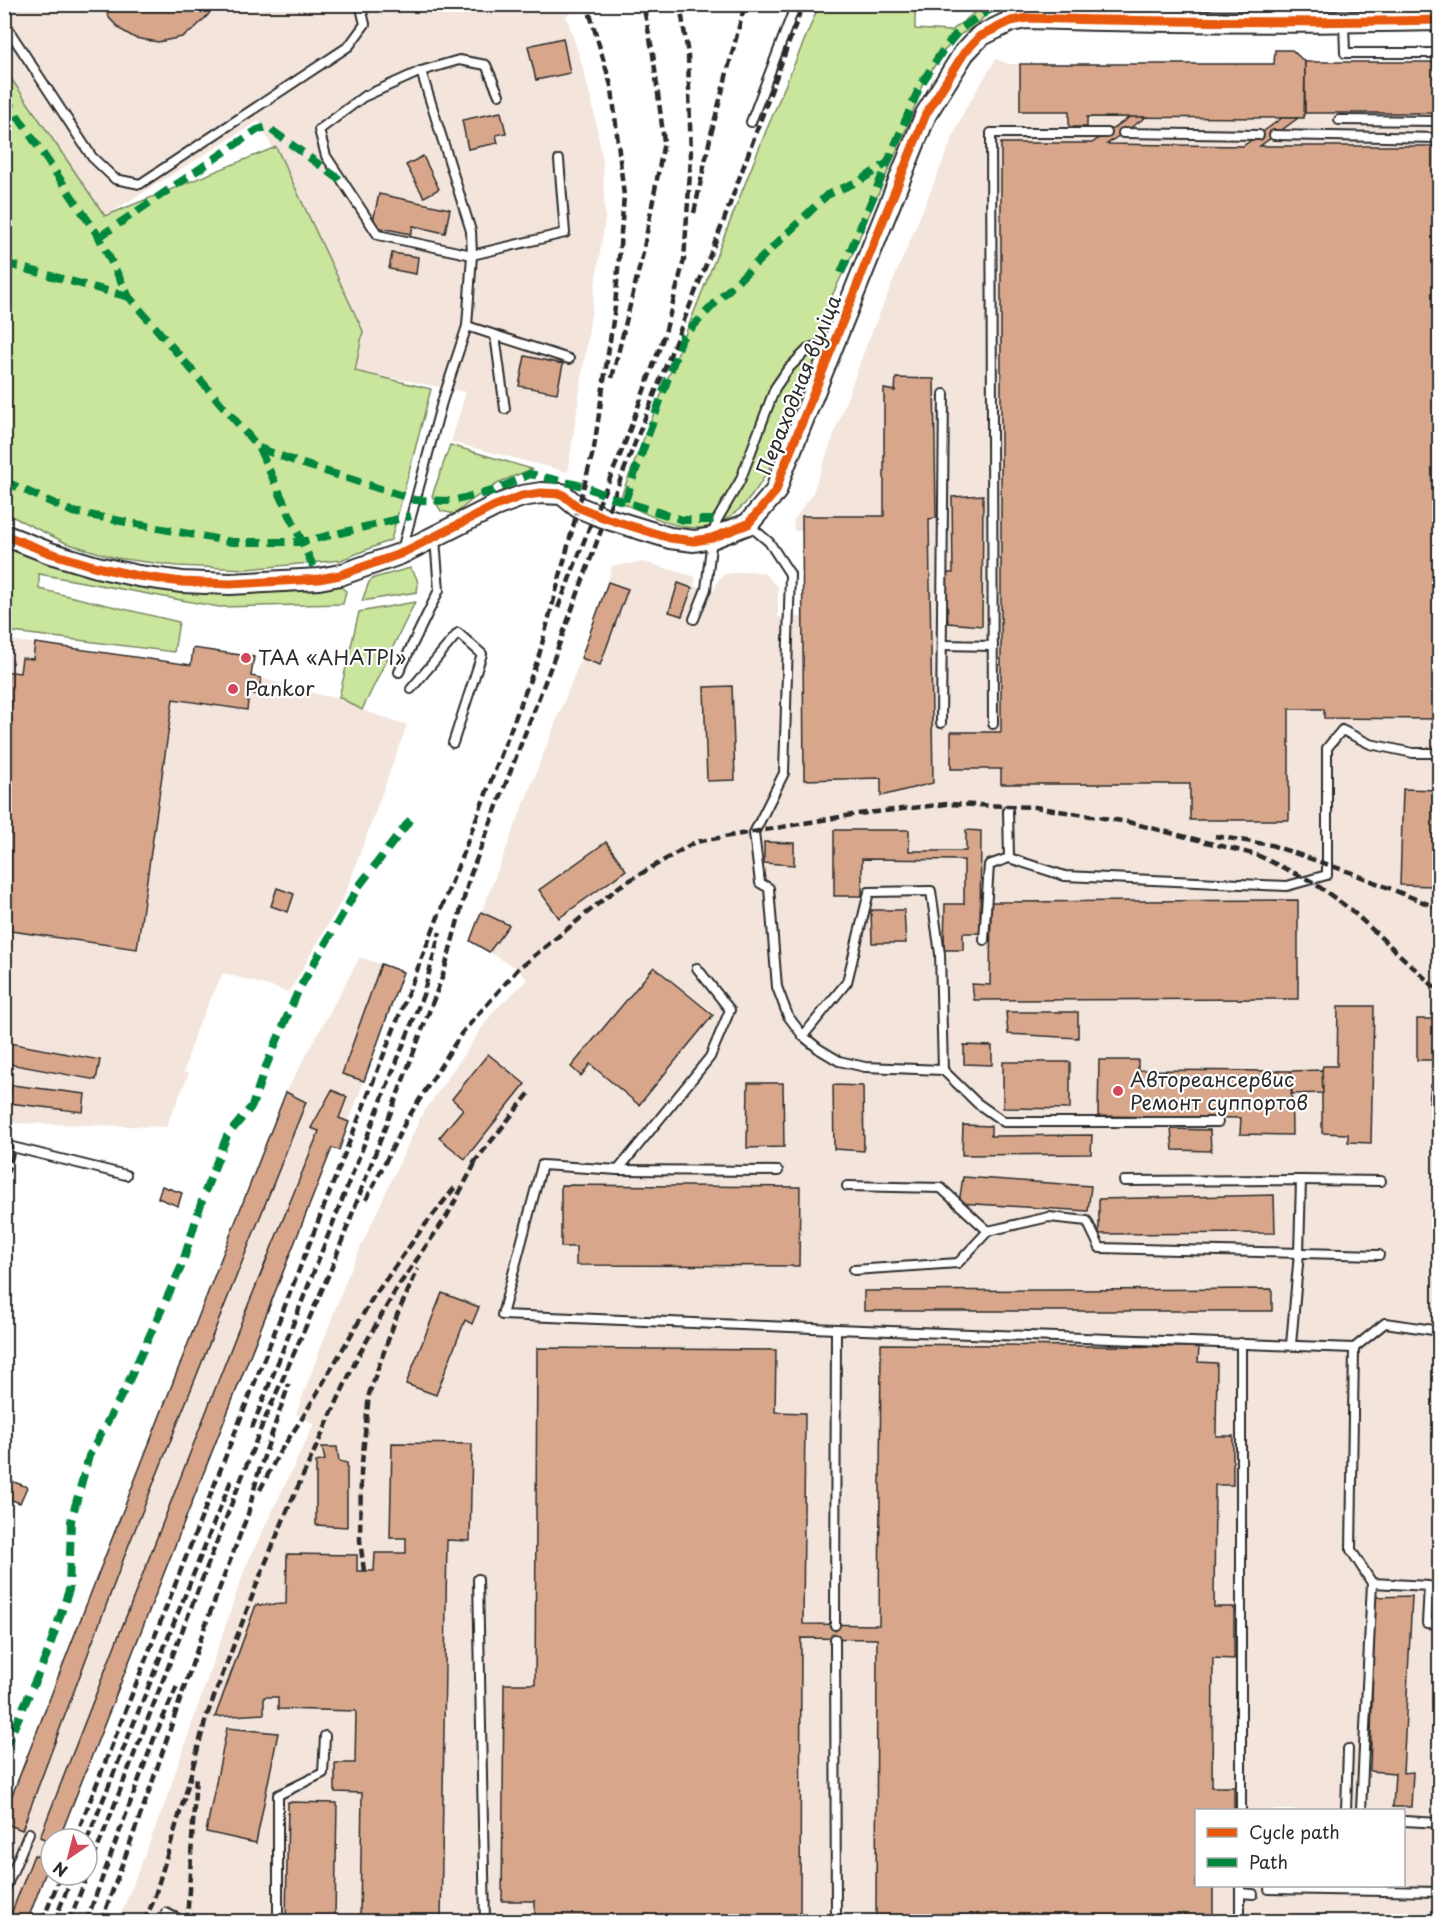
<svg xmlns="http://www.w3.org/2000/svg" width="1444" height="1926" viewBox="0 0 1444 1926" font-family="'Playpen Sans',sans-serif">
	<rect width="100%" height="100%" fill="#fff"/>
	<filter id="ink" filterUnits="userSpaceOnUse"><feTurbulence type="fractalNoise" baseFrequency=".0167" numOctaves="2"/><feDisplacementMap in="SourceGraphic" scale="12" xChannelSelector="R" yChannelSelector="G"/><feConvolveMatrix kernelMatrix="1 2 1 2 8 2 1 2 1" color-interpolation-filters="sRGB"/></filter>
	<g filter="url(#ink)">
		<g fill="#f3e5dc" fill-rule="evenodd">
			<polygon points="4,5 590,5 566,15 583,68 593,107 603,162 605,219 568,472 451,442 466,392 355,371 363,331 259,121 105,216 5,68"/>
			<path d="M996 59 1008 64H1020L1439 62V1921L118 1922 165 1803 245 1568 314 1424 296 1414 348 1275 420 1118 493 1012 527 980 518 969 470 941 581 658 608 582 612 566 644 562 696 577 694 586 714 591 718 580 725 574 750 571 764 573 778 587V617H802V531H794L793 521 812 495 866 346 964 111ZM1196 1810H1404V1886H1196Z"/>
			<polygon points="4,639 261,678 324,696 339,697 362,710 407,725 345,895 289,992 223,973 195,1032 184,1072 189,1074 166,1127 12,1123 5,1115"/>
			<polygon points="360,957 403,972 349,1122 339,1150 332,1149 59,1839 51,1839 51,1860 27,1921 5,1921 4,1816 286,1092"/>
		</g>
		<g fill="#cae59c" stroke="#7a8864" stroke-width="1.5">
			<path d="M846 4 915 5V29L951 31 983 6H989L986 14 977 25 961 34 944 51 922 85 910 120 845 271 842 275 831 298 833 320C819 353 804 387 790 421 780 444 771 469 756 490 744 507 723 527 701 528 672 529 645 513 619 501L766 131 818 8Z"/>
			<polygon points="4,68 105,216 276,147 363,331 355,371 431,389 391,540 341,560 247,569 177,566 116,558 66,543 5,513"/>
			<polygon points="450,445 532,469 502,481 473,499 455,514 441,511 432,496"/>
			<polygon points="4,545 38,560 106,577 219,594 337,584 346,591 343,604 219,607 39,574 39,589 179,622 174,652 5,631"/>
			<path d="M410 568C417 576 419 581 417 592L362 601 369 582 374 578Z"/>
			<polygon points="415,602 362,710 339,697 359,612"/>
		</g>
		<g fill="#d8a78b" stroke="#2b2b2b" stroke-width="1.5">
			<polygon points="102,4 214,4 208,15 192,31 182,37 158,42 135,38 121,30 110,19"/>
			<polygon points="563,38 570,73 536,80 528,46"/>
			<polygon points="1275,50 1292,50 1305,62 1304,118 1087,117 1087,127 1069,127 1069,111 1020,111 1020,64 1274,64"/>
			<rect x="1305" y="62" width="135" height="51"/>
			<polygon points="501,112 506,133 496,135 498,143 468,149 462,120"/>
			<polygon points="1130,117 1146,117 1107,144 1243,146 1282,118 1298,118 1260,146 1440,146 1440,719 1324,718 1324,709 1289,709 1289,820 1190,820 1190,784 1001,784 1001,769 951,769 951,732 1001,732 1001,143 1092,143"/>
			<polygon points="423,156 439,189 424,197 406,165"/>
			<polygon points="379,194 450,209 445,233 413,226 411,234 372,226"/>
			<polygon points="392,253 418,257 416,274 389,269"/>
			<polygon points="525,356 563,364 557,393 519,386"/>
			<polygon points="896,378 934,379 936,518 929,519 933,783 881,796 881,778 804,780 802,516 884,516 884,389 895,391"/>
			<polygon points="983,495 982,626 948,623 946,573 953,573 952,497"/>
			<polygon points="608,582 628,589 600,665 581,658"/>
			<polygon points="678,583 692,588 682,616 669,612"/>
			<polygon points="35,643 191,665 193,648 254,657 251,676 261,678 259,695 249,693 247,710 173,699 137,949 4,930 4,858 8,834 4,833 4,671 20,673 22,658 33,659"/>
			<polygon points="732,686 735,780 707,781 704,687"/>
			<polygon points="1403,789 1438,790 1434,886 1400,885"/>
			<polygon points="834,830 909,830 909,851 966,851 966,830 981,831 980,933 963,933 963,950 944,950 945,904 964,904 964,860 862,859 862,896 834,896"/>
			<polygon points="606,842 626,870 559,918 539,890"/>
			<polygon points="764,842 794,843 794,865 764,863"/>
			<polygon points="277,888 294,894 288,912 271,906"/>
			<polygon points="1298,900 1298,999 974,1000 972,984 990,985 991,902"/>
			<polygon points="871,910 904,910 906,943 872,943"/>
			<polygon points="481,912 509,925 489,952 470,941"/>
			<polygon points="381,964 403,972 364,1081 342,1074"/>
			<polygon points="654,967 713,1015 639,1105 590,1064 581,1076 571,1067"/>
			<polygon points="1338,1006 1374,1006 1371,1143 1348,1142 1348,1134 1322,1133 1322,1070 1323,1066 1337,1066"/>
			<polygon points="1006,1012 1078,1012 1078,1038 1008,1034"/>
			<rect x="1417" y="1019" width="23" height="41"/>
			<polygon points="4,1042 100,1060 96,1080 4,1063"/>
			<polygon points="964,1045 992,1046 992,1065 964,1064"/>
			<polygon points="488,1054 525,1084 465,1159 439,1138 463,1109 452,1099"/>
			<polygon points="1099,1060 1138,1060 1138,1070 1291,1071 1292,1135 1240,1134 1241,1118 1098,1116"/>
			<polygon points="1003,1062 1070,1062 1070,1109 1003,1108"/>
			<polygon points="1322,1070 1323,1093 1292,1094 1291,1071"/>
			<polygon points="748,1083 783,1083 784,1147 747,1148"/>
			<polygon points="12,1085 85,1094 83,1112 9,1103"/>
			<polygon points="833,1085 863,1086 864,1151 834,1149"/>
			<polygon points="1431,1085 1440,1086 1440,1103 1429,1102"/>
			<polygon points="332,1090 347,1097 339,1118 349,1122 339,1150 332,1148 59,1839 51,1839 51,1842 40,1837 242,1320 319,1131 311,1128"/>
			<polygon points="286,1092 306,1102 128,1547 22,1830 4,1823 4,1816"/>
			<polygon points="963,1125 991,1126 991,1136 1092,1135 1091,1154 962,1155"/>
			<polygon points="1171,1129 1210,1130 1211,1151 1173,1150"/>
			<polygon points="963,1177 1091,1186 1088,1211 959,1203"/>
			<polygon points="561,1185 800,1187 799,1266 576,1265 576,1247 561,1247"/>
			<polygon points="162,1186 182,1193 178,1206 158,1198"/>
			<polygon points="1274,1195 1275,1233 1099,1234 1099,1199"/>
			<polygon points="1272,1289 1272,1311 864,1311 864,1291"/>
			<polygon points="442,1293 479,1307 472,1324 465,1320 436,1395 406,1384"/>
			<polygon points="881,1344 1199,1347 1198,1362 1217,1363 1216,1436 1233,1436 1233,1485 1215,1485 1214,1607 1234,1607 1234,1659 1213,1658 1212,1787 1234,1787 1234,1810 1196,1810 1196,1886 1213,1886 1213,1922 876,1922 877,1639 801,1638 800,1922 535,1922 535,1901 502,1901 504,1684 535,1684 537,1348 776,1350 775,1412 805,1413 803,1624 879,1625"/>
			<polygon points="392,1443 472,1444 470,1541 447,1540 441,1922 286,1922 288,1802 337,1803 335,1917 360,1917 362,1793 335,1792 335,1763 355,1763 356,1711 278,1709 278,1697 264,1697 264,1714 215,1717 256,1605 286,1604 287,1554 357,1555 357,1571 374,1571 375,1553 406,1553 406,1538 390,1538"/>
			<polygon points="322,1447 337,1447 339,1461 347,1463 347,1527 316,1525 316,1462 325,1460"/>
			<polygon points="9,1480 27,1487 20,1503 4,1497 4,1491"/>
			<polygon points="1412,1596 1403,1773 1413,1772 1411,1807 1393,1807 1395,1773 1370,1771 1375,1597"/>
			<polygon points="227,1728 278,1733 256,1843 206,1832"/>
			<polygon points="34,1855 50,1861 27,1922 8,1922"/>
		</g>
		<g fill="none" stroke-linecap="round" stroke-linejoin="round">
			<g stroke="#2b2b2b" stroke-width="12">
				<g id="service">
					<polyline points="1003,4 1010,20"/>
					<polyline points="4,23 92,157 115,179 140,184 349,46 365,24 360,4"/>
					<polyline points="1344,23 1345,53 1440,53"/>
					<polyline points="421,71 363,97 319,130 326,156 378,235 472,255 565,233 559,160"/>
					<polyline points="1339,120 1440,121"/>
					<polyline points="751,122 796,4"/>
					<polyline points="1123,133 1259,135"/>
					<polyline points="1274,135 1440,138"/>
					<polyline points="467,326 569,359"/>
					<polyline points="495,335 505,409"/>
					<polyline points="749,525 769,542 790,574 784,773 754,833 760,883 769,888 777,987 788,1016 803,1036 819,1049 839,1061 865,1067 943,1070 977,1103 1004,1122 1218,1122"/>
					<polyline points="402,550 442,402 467,326 472,255 471,231 421,71 459,60 486,65 499,95"/>
					<polyline points="694,619 706,589 712,538 717,520 740,481 775,388 788,369 809,348 831,341"/>
					<polyline points="942,645 993,646"/>
					<polyline points="399,672 439,590 435,539"/>
					<polyline points="411,689 458,633 482,654 453,743"/>
					<polyline points="941,723 944,394"/>
					<polyline points="993,724 991,133 1107,133"/>
					<polyline points="1008,810 1009,858"/>
					<polyline points="984,940 989,865 1009,858 1065,876 1287,886 1327,875 1327,748 1342,730 1370,744 1413,753 1440,753"/>
					<polyline points="697,968 730,1010 710,1057 618,1170 542,1165 502,1315 836,1329 1354,1348 1385,1323 1440,1331"/>
					<polyline points="803,1036 847,982 869,892 931,891 940,954 943,1070"/>
					<polyline points="4,1145 126,1175"/>
					<polyline points="618,1170 778,1171"/>
					<polyline points="1301,1180 1381,1181"/>
					<polyline points="1124,1181 1301,1180 1299,1253 1291,1345"/>
					<polyline points="847,1186 941,1188 988,1231 1049,1217 1087,1221 1100,1248 1379,1255"/>
					<polyline points="854,1270 958,1263 988,1231"/>
					<polyline points="1354,1348 1351,1550 1372,1583"/>
					<polyline points="478,1579 485,1922"/>
					<polyline points="835,1625 836,1329"/>
					<polyline points="835,1639 836,1922"/>
					<polyline points="1241,1810 1241,1343"/>
					<polyline points="1346,1810 1348,1749"/>
					<polyline points="1361,1810 1372,1583 1429,1586 1427,1623 1440,1624"/>
					<polyline points="1404,1821 1440,1823"/>
					<polyline points="1269,1889 1440,1892"/>
					<polyline points="4,1892 29,1833"/>
					<polyline points="1240,1893 1253,1894"/>
					<polyline points="166,1913 185,1922"/>
					<polyline points="278,1922 278,1795 323,1773 325,1736"/>
					<polyline points="1240,1922 1240,1886"/>
				</g>
			</g>
			<g stroke="#2b2b2b" stroke-width="24">
				<path id="tertiary" d="M4 535 50 553 97 567 138 576 182 582 230 584 319 579 340 575 400 554 495 506 522 496 541 493 562 494 578 507 605 518 670 538 694 541 712 538 748 524 776 491 782 472 926 114 964 53 980 36 1011 21 1027 18C1164 22 1302 23 1440 20"/>
			</g>
			<use href="#service" stroke="#fff" stroke-width="8"/>
			<use href="#tertiary" stroke="#fff" stroke-width="20"/>
			<g stroke="#2b2b2b" stroke-width="4.5" stroke-dasharray="9 4.5" stroke-linecap="butt">
				<polyline points="694,213 711,134 745,4"/>
				<polyline points="612,378 643,253 664,142 653,54 643,4"/>
				<polyline points="558,608 595,513 623,448 665,333 684,260 691,158 688,55 680,4"/>
				<polyline points="1215,836 1271,845 1352,873 1440,909"/>
				<polyline points="4,1128 13,1153 4,1184"/>
				<polyline points="473,1164 531,1091"/>
				<polyline points="366,1200 406,1121 461,1034 518,969 620,886 695,842 857,814 947,804 1035,807 1128,822 1257,855 1311,881 1350,909 1440,992"/>
				<polyline points="252,1428 423,995 440,932"/>
				<polyline points="260,1490 279,1453 303,1417 372,1299 421,1230 456,1186"/>
				<polyline points="364,1571 360,1540 361,1473 369,1394 397,1315 418,1269"/>
				<polyline points="75,1839 460,861 538,659 594,448 615,307 624,196 612,89 587,4"/>
				<polyline points="87,1840 232,1478"/>
				<polyline points="42,1922 61,1875"/>
				<polyline points="54,1922 73,1875"/>
				<polyline points="69,1922 261,1428 332,1267 443,975 470,876 553,661 613,498 724,220 803,4"/>
				<polyline points="86,1922 155,1736 178,1684"/>
				<polyline points="101,1922 150,1789 205,1626 248,1514 258,1474 289,1384"/>
				<polyline points="144,1922 153,1902 185,1796 206,1718 258,1581 290,1504 357,1358 397,1288 447,1216 478,1158"/>
				<polyline points="187,1922 196,1775"/>
			</g>
			<g stroke="#00873e" stroke-width="8" stroke-dasharray="15 8" stroke-linecap="butt">
				<polyline points="4,96 99,237 129,297 259,448 319,579"/>
				<polyline points="99,237 257,130 267,127 342,181"/>
				<polyline points="4,263 129,297"/>
				<polyline points="841,273 920,86 943,50 961,28 999,4"/>
				<polyline points="259,448 300,463 415,500 452,501 493,491 530,474 583,486 613,498 683,520 717,520"/>
				<polyline points="4,481 73,512 232,542 302,542 411,516"/>
				<polyline points="625,501 682,338 718,300 827,195 861,180 889,162"/>
				<polyline points="4,1750 46,1657 69,1590 71,1521 89,1456 126,1387 182,1265 204,1194 227,1136 252,1106 264,1071 299,989 359,886 414,815"/>
			</g>
			<g stroke="#fff" stroke-width="13">
				<path id="cycleway" d="M4 535 50 553 97 567 138 576 182 582 230 584 319 579 340 575 400 554 495 506 522 496 541 493 562 494 578 507 605 518 670 538 694 541 712 538 748 524 776 491 782 472 926 114 964 53 980 36 1011 21 1027 18C1164 22 1302 23 1440 20"/>
			</g>
			<use href="#cycleway" stroke="#e8590c" stroke-width="9"/>
		</g>
	</g>
	<g fill="#d1495b" stroke="#fff" stroke-width="2">
		<circle cx="246" cy="658" r="6"/>
		<circle cx="233" cy="689" r="6"/>
		<circle cx="1118" cy="1091" r="6"/>
	</g>
	<g text-anchor="middle" stroke-width="4.5" stroke-linejoin="round" paint-order="stroke">
		<g font-size="20" fill="#2b2b2b" stroke="#fff">
			<text transform="translate(799 385) rotate(-68)" y="7">Пераходная вуліца</text>
		</g>
		<g font-size="20" fill="#2b2b2b" stroke="#fff" text-anchor="start">
			<text x="258" y="665">ТАА «АНАТРI»</text>
			<text x="245" y="696">Pankor</text>
			<text x="1130" y="1087">Автореансервис<tspan x="1130" dy="23">Ремонт суппортов</tspan></text>
		</g>
	</g>
	<rect width="1444" height="1926" fill="none" stroke="#fff" stroke-width="24"/>
	<rect x="12" y="12" width="1420" height="1902" fill="none" stroke="#2b2b2b" stroke-width="2" filter="url(#ink)"/>
	<rect x="1195" y="1809" width="210" height="78" fill="#ffffff" stroke="#aaaaaa" stroke-width="1.5"/>
	<rect x="1207" y="1828" width="30" height="9" fill="#e8590c" stroke="#aaaaaa" stroke-width="1.5"/>
	<text x="1249" y="1839" font-size="18" fill="#2b2b2b">Cycle path</text>
	<rect x="1207" y="1858" width="30" height="9" fill="#00873e" stroke="#aaaaaa" stroke-width="1.5"/>
	<text x="1249" y="1869" font-size="18" fill="#2b2b2b">Path</text>
	<g transform="translate(69 1857) rotate(215)"><circle r="28" fill="#ffffff" stroke="#aaaaaa" stroke-width="1.5"/>
	<path d="M0-4.5L10 22L0 15L-10 22Z" fill="#d1495b"/>
	<text y="-9" font-size="16" font-weight="bold" text-anchor="middle" fill="#2b2b2b">N</text>
	</g>
</svg>
